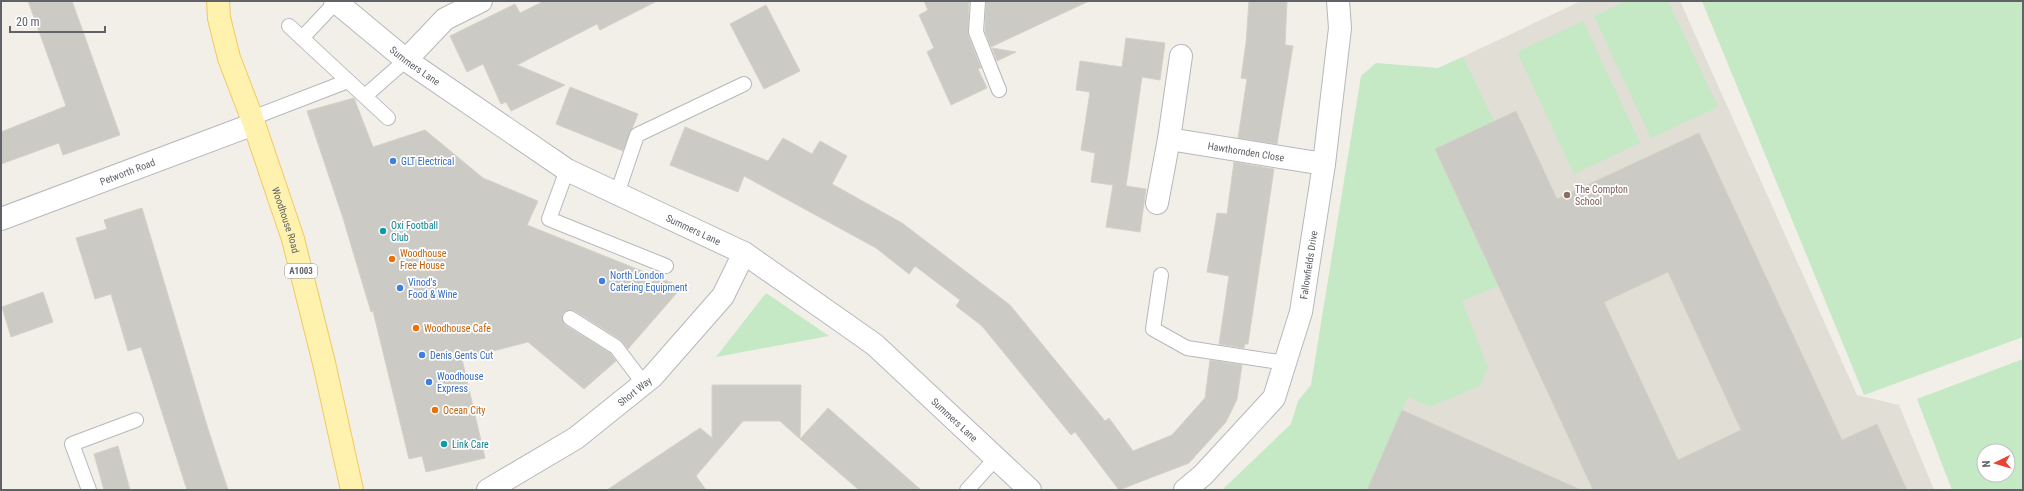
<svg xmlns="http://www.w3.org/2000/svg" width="2024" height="491" viewBox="0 0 2024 491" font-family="'Roboto Condensed',sans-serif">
	<rect width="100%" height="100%" fill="#f1efe8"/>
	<polygon fill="#e1ded6" points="1581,1 1680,1 1857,395 1899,405 1934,490 1304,490 1377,97"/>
	<g fill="#c5e8c5" fill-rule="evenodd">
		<polygon points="1626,1 1668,1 1718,107 1651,138 1594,16"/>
		<polygon points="1702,1 2023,1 2023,337 1864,395"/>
		<polygon points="1583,21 1640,143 1574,174 1517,52"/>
		<polygon points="1463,57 1494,121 1435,149 1498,286 1462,301 1488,368 1479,386 1430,407 1408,397 1367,490 1222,490 1291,424 1298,401 1311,385 1361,76 1376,63 1438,68"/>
		<polygon points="766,293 829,336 716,357"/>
		<path d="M2023 359V490H1952L1917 399ZM1984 451H2008V475H1984Z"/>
	</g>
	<g fill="#cccac5" stroke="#d6d1c6" fill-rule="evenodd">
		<polygon points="28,1 72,1 120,135 63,155 59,143 1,164 1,132 66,106"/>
		<polygon points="544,1 657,1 600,30 597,24 517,65 565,85 511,111 506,102 501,104 483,64 467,72 450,36 515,4 520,13"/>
		<polygon points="924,1 969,1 968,35 981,68 978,69 987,88 951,105 927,52 934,48 919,15 928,10"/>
		<polygon points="986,1 1089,1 991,47 985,31"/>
		<polygon points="1249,1 1287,1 1285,45 1293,46 1277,144 1238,138 1247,79 1241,78 1246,43"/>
		<polygon points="766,5 800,71 764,89 730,24"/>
		<polygon points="1126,38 1165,43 1160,80 1142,77 1126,186 1146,189 1140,232 1106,227 1113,185 1091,182 1095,153 1081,150 1090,92 1076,90 1080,61 1122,67"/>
		<polygon points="992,48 1016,52 997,61"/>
		<polygon points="570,87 638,114 623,151 556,124"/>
		<polygon points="354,98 373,147 425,130 483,178 538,201 527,225 682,287 628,349 621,340 575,311 570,310 563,313 562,318 565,325 610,353 616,361 584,389 528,342 462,359 485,458 426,472 422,456 409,459 373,311 371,312 343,218 307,111"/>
		<path d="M1516 111 1557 199 1699 133 1842 440 1877 424 1907 490H1593L1435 149ZM1668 272 1741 430 1678 460 1604 302Z"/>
		<polygon points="685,127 768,161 783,138 812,154 820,141 847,156 832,184 902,223 1010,305 1105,421 1109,418 1133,451 1172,435 1205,398 1210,360 1242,365 1237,399 1226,422 1189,463 1119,490 1075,432 1071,435 982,326 956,306 960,300 915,266 909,274 876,248 744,176 738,192 670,165"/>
		<polygon points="1234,162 1274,169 1248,344 1245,344 1244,348 1219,344 1229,276 1207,272 1217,213 1227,214"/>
		<polygon points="142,208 208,429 228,490 187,490 141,347 128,351 111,294 95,299 76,238 107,229 104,220"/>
		<polygon points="43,292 53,322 11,337 2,307"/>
		<polygon points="712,385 801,385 800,439 780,421 743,421 696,476 706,490 607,490 700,428 712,438"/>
		<polygon points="828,408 870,445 921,490 859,490 800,439"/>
		<polygon points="1402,410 1581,490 1367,490"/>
		<polygon points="118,446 130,490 104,490 94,454"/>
	</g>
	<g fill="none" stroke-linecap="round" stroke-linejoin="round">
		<g stroke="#b5b8bc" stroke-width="16">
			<g id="service">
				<polyline points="978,1 976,32 999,90"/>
				<polyline points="289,26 388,118"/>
				<polyline points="302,38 336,2"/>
				<polyline points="365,96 406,60"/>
				<polyline points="252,118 348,81"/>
				<polyline points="567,170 549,219 666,266"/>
				<polyline points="617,194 637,135 744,84"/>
				<polyline points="1161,275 1153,329 1187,348 1285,363"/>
				<polyline points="570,318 616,347 644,384"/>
				<polyline points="89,490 72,444 136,420"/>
				<polyline points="967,490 996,458"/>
			</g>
		</g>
		<g stroke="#b5b8bc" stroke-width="24">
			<g id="minor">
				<polyline points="406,60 445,19 481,1"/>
				<path id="s1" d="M1169 139 1324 164"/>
				<polyline points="1157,203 1169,139 1181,56"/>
				<path id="s2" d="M1 219 254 124"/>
				<path id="s3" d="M488 490 576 438 652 377 723 296 744 253"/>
				<path id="s4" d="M1185 490 1203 475 1274 398 1301 312 1324 164 1340 28 1338 1"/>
			</g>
		</g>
		<g stroke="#b5b8bc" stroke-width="24">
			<g id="tertiary">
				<path id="s5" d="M335 1 406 60 567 170 744 253 861 335 875 345 1030 490"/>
			</g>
		</g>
		<g stroke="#f2c960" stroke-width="24">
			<g id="primary">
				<path id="s6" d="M218 1 219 18 229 58 252 118 293 239 324 363 352 490"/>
			</g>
		</g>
		<use href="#service" stroke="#fff" stroke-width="14"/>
		<use href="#minor" stroke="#fff" stroke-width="22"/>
		<use href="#tertiary" stroke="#fff" stroke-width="22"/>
		<use href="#primary" stroke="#fff2af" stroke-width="22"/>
	</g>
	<g fill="#3f7fe0" stroke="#fff" stroke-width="1.5">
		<circle cx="393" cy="161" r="4"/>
		<circle cx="602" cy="281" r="4"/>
		<circle cx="400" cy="288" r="4"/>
		<circle cx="422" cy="355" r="4"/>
		<circle cx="429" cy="382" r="4"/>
	</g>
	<circle fill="#8d6e63" stroke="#fff" stroke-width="1.5" cx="1567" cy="195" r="4"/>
	<g fill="#0f9aa8" stroke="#fff" stroke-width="1.5">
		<circle cx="383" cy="231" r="4"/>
		<circle cx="444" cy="444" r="4"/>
	</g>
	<g fill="#e8710a" stroke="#fff" stroke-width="1.5">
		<circle cx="392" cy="259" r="4"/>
		<circle cx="416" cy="328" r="4"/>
		<circle cx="435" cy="410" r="4"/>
	</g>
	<g text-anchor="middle" stroke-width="3.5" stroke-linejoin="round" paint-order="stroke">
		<rect fill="#fff" stroke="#8f9295" stroke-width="1" x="285" y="264" width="32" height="14" rx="3"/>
		<g font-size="9" font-weight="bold" fill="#5f6368">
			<text x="301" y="274">A1003</text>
		</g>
		<g font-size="10" fill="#5f6368" stroke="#fff">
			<text dy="4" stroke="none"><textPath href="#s5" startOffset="103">Summers Lane</textPath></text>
			<text dy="4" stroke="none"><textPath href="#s1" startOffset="78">Hawthornden Close</textPath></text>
			<text dy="4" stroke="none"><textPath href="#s2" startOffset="135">Petworth Road</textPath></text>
			<text dy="4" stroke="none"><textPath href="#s6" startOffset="230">Woodhouse Road</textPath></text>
			<text dy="4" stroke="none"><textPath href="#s5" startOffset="427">Summers Lane</textPath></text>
			<text dy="4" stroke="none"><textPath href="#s4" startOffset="266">Fallowfields Drive</textPath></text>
			<text dy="4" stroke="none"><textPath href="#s3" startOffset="177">Short Way</textPath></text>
			<text dy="4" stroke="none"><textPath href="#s5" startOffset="752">Summers Lane</textPath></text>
		</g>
		<g font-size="10" fill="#366cbe" stroke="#fff" text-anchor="start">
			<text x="401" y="165">GLT Electrical</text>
			<text x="610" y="279">North London<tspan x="610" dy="12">Catering Equipment</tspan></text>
			<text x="408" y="286">Vinod's<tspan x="408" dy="12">Food &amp; Wine</tspan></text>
			<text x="430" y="359">Denis Gents Cut</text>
			<text x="437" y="380">Woodhouse<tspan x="437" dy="12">Express</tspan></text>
		</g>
		<g font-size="10" fill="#785e54" stroke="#fff" text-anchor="start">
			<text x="1575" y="193">The Compton<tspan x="1575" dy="12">School</tspan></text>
		</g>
		<g font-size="10" fill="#0d838f" stroke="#fff" text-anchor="start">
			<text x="391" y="229">Oxi Football<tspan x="391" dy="12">Club</tspan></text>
			<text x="452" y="448">Link Care</text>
		</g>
		<g font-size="10" fill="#c56008" stroke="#fff" text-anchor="start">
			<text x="400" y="257">Woodhouse<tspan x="400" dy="12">Free House</tspan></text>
			<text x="424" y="332">Woodhouse Cafe</text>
			<text x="443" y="414">Ocean City</text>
		</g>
	</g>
	<rect width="2024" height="491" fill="none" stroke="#5f6368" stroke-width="4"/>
	<g transform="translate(1996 463) rotate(265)"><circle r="19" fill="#ffffff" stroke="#bfc1c3"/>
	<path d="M0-3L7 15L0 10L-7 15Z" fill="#ea4335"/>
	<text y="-6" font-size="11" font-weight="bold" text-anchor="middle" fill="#5f6368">N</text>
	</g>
	<path d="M10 26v6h95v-6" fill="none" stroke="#5f6368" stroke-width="2"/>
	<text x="16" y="26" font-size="12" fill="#5f6368" stroke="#ffffff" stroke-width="3" paint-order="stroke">20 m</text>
</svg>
